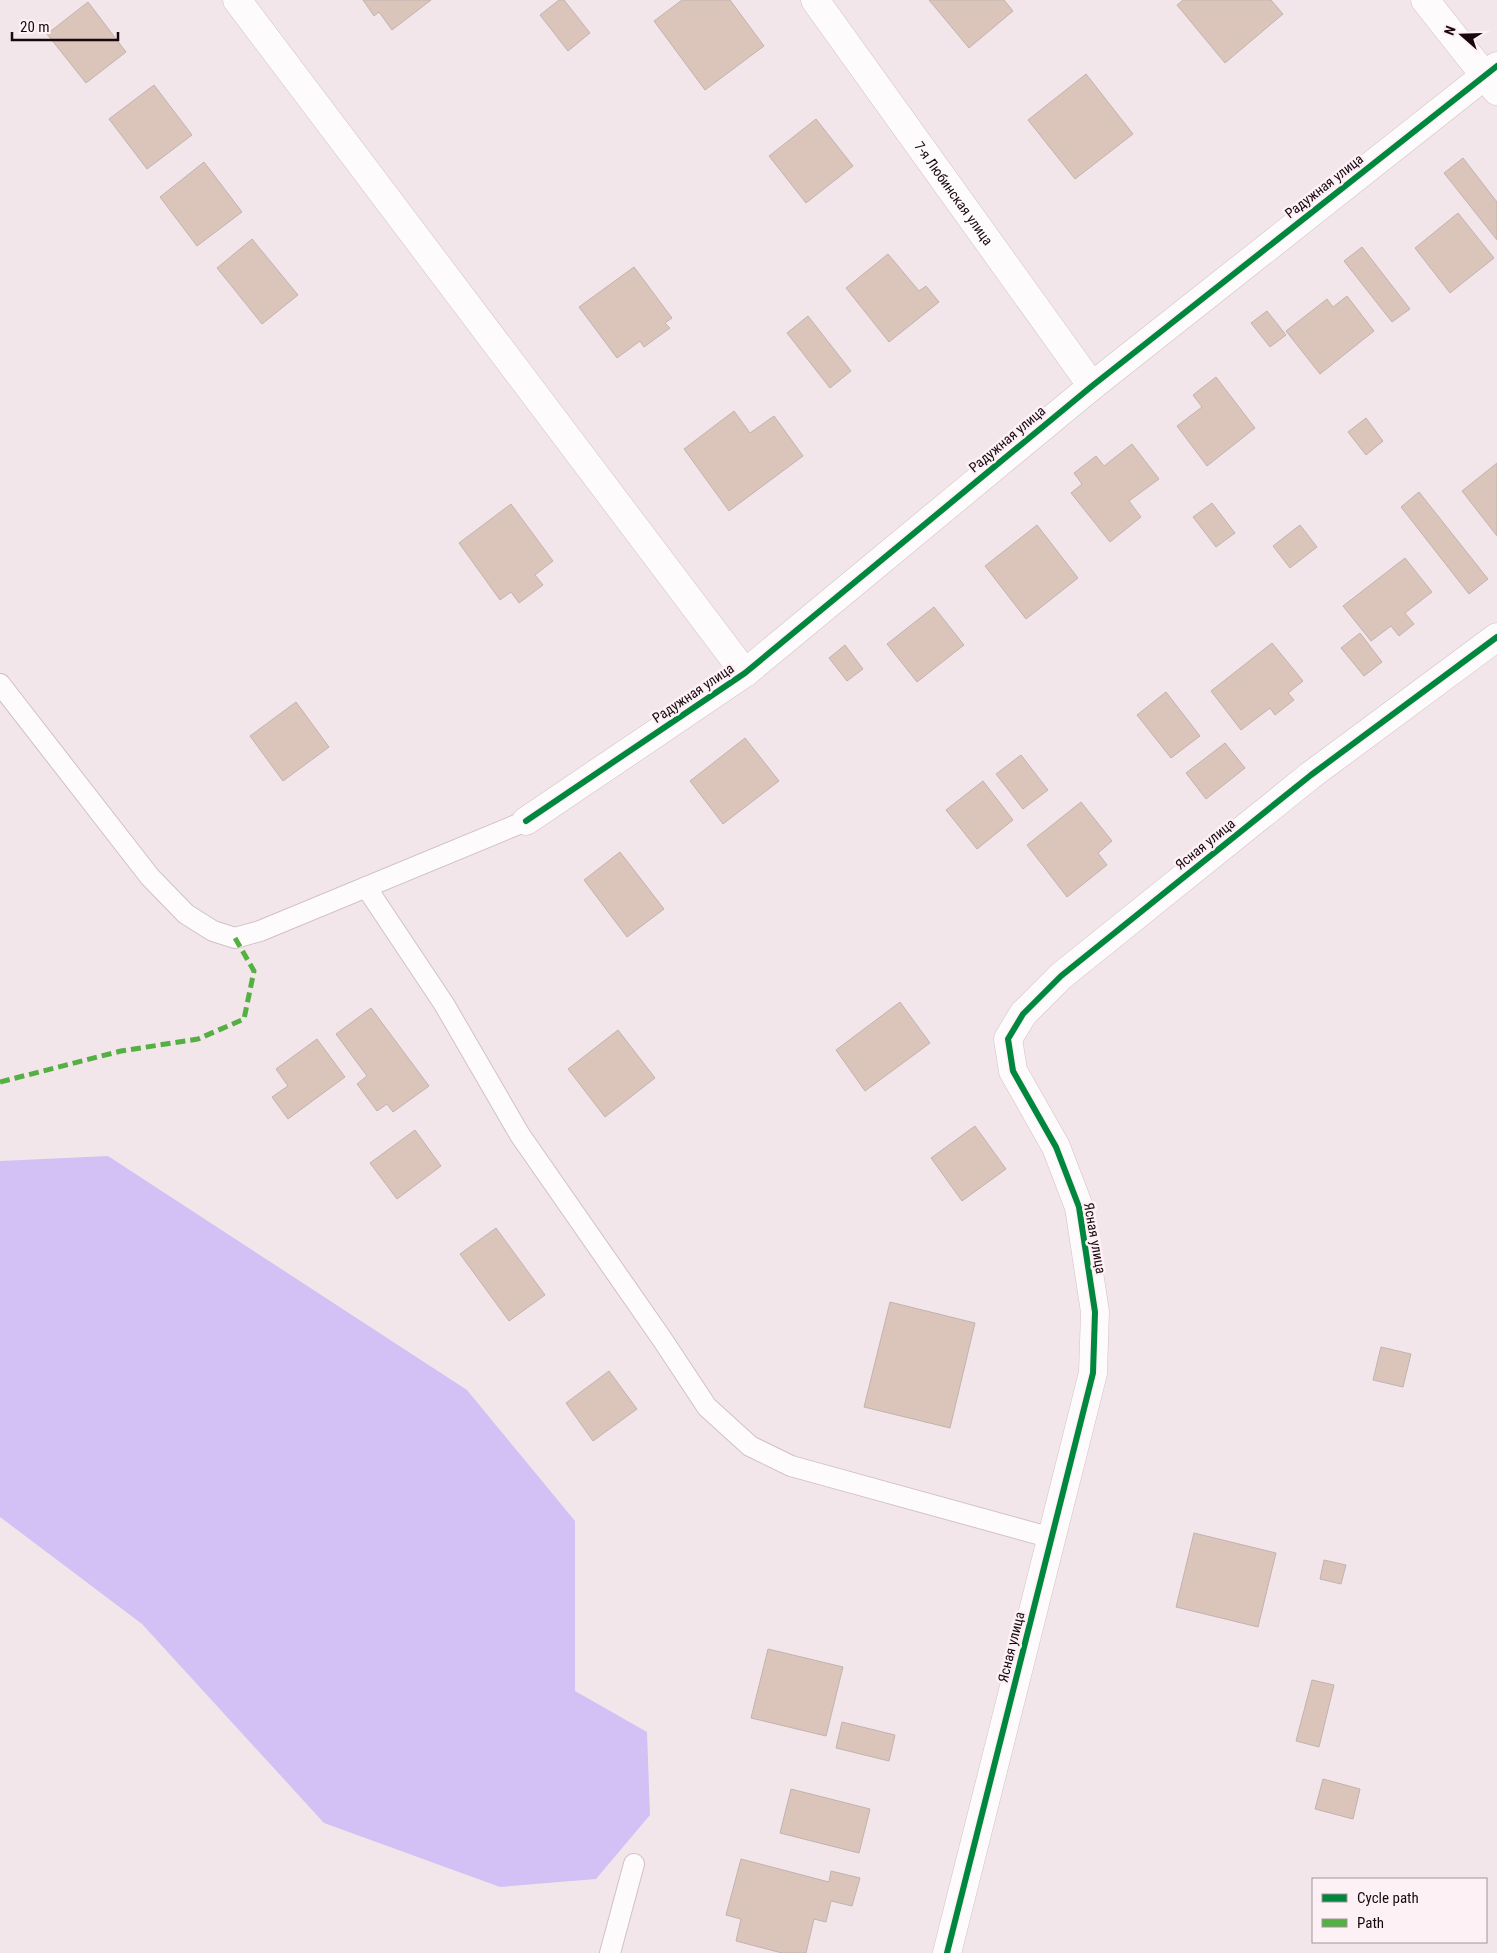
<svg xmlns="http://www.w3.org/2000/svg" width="1497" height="1953" viewBox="0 0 1497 1953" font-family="'Roboto Condensed',sans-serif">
	<rect width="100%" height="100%" fill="#f3e6ea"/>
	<polygon fill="#d3c1f5" points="108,1156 467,1390 575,1521 575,1691 647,1732 650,1815 596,1879 500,1887 324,1823 142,1624 0,1517 0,1161"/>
	<g fill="#dbc4ba" stroke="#c1b3af">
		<polygon points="363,0 431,0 392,30 379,12 374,16"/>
		<polygon points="559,0 564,0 590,33 568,51 540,15"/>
		<polygon points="682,0 730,0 764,46 705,90 654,21"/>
		<polygon points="929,0 1004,0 1013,11 969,48"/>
		<polygon points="1183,0 1271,0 1283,14 1225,63 1177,5"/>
		<polygon points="88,2 126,52 86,83 47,34"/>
		<polygon points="1086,74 1133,134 1075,179 1028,120"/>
		<polygon points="154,85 192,135 147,169 109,119"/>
		<polygon points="816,119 853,166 806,203 769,156"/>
		<polygon points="1463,158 1497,202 1497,240 1444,173"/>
		<polygon points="204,162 242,212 197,246 160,197"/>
		<polygon points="1458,213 1494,258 1450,293 1415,248"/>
		<polygon points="252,239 298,295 262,324 217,268"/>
		<polygon points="1362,247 1410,309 1392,322 1344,261"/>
		<polygon points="888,254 919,291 926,286 939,302 889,342 846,288"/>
		<polygon points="634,267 672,318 665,323 670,328 644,347 640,341 617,358 579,307"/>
		<polygon points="1347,296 1374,331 1320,374 1286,331 1327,299 1333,307"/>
		<polygon points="1267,311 1286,335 1270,347 1251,323"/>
		<polygon points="808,316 851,371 830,388 787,333"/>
		<polygon points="1216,377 1255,428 1207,466 1177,426 1202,407 1193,395"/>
		<polygon points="734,411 750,433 774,416 803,456 729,511 684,449"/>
		<polygon points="1366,418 1383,441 1366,455 1348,432"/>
		<polygon points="1132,444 1159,479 1129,501 1141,517 1110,542 1071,493 1082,484 1074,473 1096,456 1104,466"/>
		<polygon points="1497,463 1497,536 1462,491"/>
		<polygon points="1419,492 1488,579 1469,594 1401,507"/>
		<polygon points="1212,503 1235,533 1216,547 1193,517"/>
		<polygon points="511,504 553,561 535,575 543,585 519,603 511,592 500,600 459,543"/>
		<polygon points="1037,525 1078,578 1026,619 985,566"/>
		<polygon points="1300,525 1317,547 1290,568 1273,546"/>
		<polygon points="1405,558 1432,592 1405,613 1414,624 1399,636 1391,626 1371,641 1343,606"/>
		<polygon points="934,607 964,645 917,682 887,644"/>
		<polygon points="1360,633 1382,662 1364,676 1341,648"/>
		<polygon points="1272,643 1303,681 1288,693 1294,700 1275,715 1270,708 1241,730 1211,691"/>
		<polygon points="845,645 863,669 847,681 829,658"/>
		<polygon points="1166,692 1200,736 1171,758 1137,715"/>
		<polygon points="296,702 329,747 283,781 250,736"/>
		<polygon points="745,738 779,781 723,824 690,781"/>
		<polygon points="1225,743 1245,768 1206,799 1186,773"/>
		<polygon points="1021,755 1048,790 1023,809 996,774"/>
		<polygon points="983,781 1013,820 977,849 946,810"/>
		<polygon points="1081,802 1112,841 1098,853 1107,865 1067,897 1027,845"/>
		<polygon points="620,852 664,909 627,937 584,880"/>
		<polygon points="900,1002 930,1043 865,1091 836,1050"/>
		<polygon points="371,1008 429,1086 393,1112 387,1104 377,1111 357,1084 367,1076 336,1034"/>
		<polygon points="618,1030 655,1078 605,1117 568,1069"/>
		<polygon points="317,1039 345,1077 288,1119 272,1097 288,1086 276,1069"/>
		<polygon points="975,1126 1006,1169 962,1201 931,1158"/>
		<polygon points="415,1130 441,1166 397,1199 370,1163"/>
		<polygon points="496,1228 545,1295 509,1321 460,1254"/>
		<polygon points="890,1302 975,1323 950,1428 864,1407"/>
		<polygon points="1381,1347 1411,1354 1403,1387 1373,1380"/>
		<polygon points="609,1371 637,1409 593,1441 566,1403"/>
		<polygon points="1194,1533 1276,1553 1258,1627 1176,1607"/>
		<polygon points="1324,1560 1346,1565 1341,1584 1320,1579"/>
		<polygon points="768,1649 843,1667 826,1736 751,1718"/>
		<polygon points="1312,1680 1334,1685 1319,1747 1296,1741"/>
		<polygon points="842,1722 895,1735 889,1761 836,1748"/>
		<polygon points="1323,1779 1360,1789 1353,1819 1315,1809"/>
		<polygon points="791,1789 870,1809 859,1853 780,1833"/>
		<polygon points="741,1859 829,1882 831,1871 860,1878 852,1906 831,1901 826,1922 814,1919 806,1953 782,1953 736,1941 741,1919 726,1915"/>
	</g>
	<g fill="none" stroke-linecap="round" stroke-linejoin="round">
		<g stroke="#d1c1c6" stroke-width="22">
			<g id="lane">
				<polyline points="0,684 150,877 186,914 213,931 235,938 260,931 526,821"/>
				<polyline points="366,887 444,1004 520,1135 662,1339 707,1407 750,1446 791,1466 1052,1538"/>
				<polyline points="610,1953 634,1864"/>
			</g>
		</g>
		<g stroke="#d1c1c6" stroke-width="29">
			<g id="street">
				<polyline points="237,0 745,673"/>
				<path id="s1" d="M815 0 1092 386"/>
				<polyline points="1425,0 1497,91"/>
				<polyline points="526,821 745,673 1092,386 1497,66"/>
				<polyline points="947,1953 1093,1373 1095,1312 1079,1207 1056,1147 1013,1071 1008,1039 1023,1014 1061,976 1311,775 1497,637"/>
			</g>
		</g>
		<use href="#lane" stroke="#fdfbfc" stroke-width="20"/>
		<use href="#street" stroke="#fdfbfc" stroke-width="28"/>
		<polyline stroke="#55b044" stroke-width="5" stroke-dasharray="10 5" stroke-linecap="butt" points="0,1082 121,1051 198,1039 244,1019 254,971 235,938"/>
		<g stroke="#fdf1f6" stroke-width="9">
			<g id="cycleway">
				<polyline points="526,821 745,673 1092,386 1497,66"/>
				<polyline points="947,1953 1093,1373 1095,1312 1079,1207 1056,1147 1013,1071 1008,1039 1023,1014 1061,976 1311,775 1497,637"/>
			</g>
		</g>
		<use href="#cycleway" stroke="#00873e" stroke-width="6"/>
	</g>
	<g text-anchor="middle" stroke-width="5" stroke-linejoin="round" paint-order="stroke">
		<g font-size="14" fill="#19070f" stroke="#fdf1f6">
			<text transform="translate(1324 186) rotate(-38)" y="5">Радужная улица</text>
			<text dy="5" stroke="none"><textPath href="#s1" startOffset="238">7-я Любинская улица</textPath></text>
			<text transform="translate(1007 439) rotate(-40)" y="5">Радужная улица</text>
			<text transform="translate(693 693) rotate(-34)" y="5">Радужная улица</text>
			<text transform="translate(1205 844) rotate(-39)" y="5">Ясная улица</text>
			<text transform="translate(1095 1238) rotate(80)" y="5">Ясная улица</text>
			<text transform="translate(1011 1647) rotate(-76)" y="5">Ясная улица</text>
		</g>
	</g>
	<rect x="1312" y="1878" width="175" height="65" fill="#fdf1f6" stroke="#a2939a"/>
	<rect x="1322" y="1894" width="25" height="8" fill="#00873e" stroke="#a2939a"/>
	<text x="1357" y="1903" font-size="15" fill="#19070f">Cycle path</text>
	<rect x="1322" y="1919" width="25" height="8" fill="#55b044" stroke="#a2939a"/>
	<text x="1357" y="1928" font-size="15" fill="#19070f">Path</text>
	<g transform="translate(1462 35) rotate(290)" stroke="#fdf1f6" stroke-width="4" paint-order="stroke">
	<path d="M0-4L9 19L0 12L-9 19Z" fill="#19070f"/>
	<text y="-8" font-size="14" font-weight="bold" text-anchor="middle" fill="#19070f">N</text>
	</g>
	<path d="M12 32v8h106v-8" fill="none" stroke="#19070f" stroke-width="2.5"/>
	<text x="20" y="32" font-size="15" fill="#19070f" stroke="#fdf1f6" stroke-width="4" paint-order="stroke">20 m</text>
</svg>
